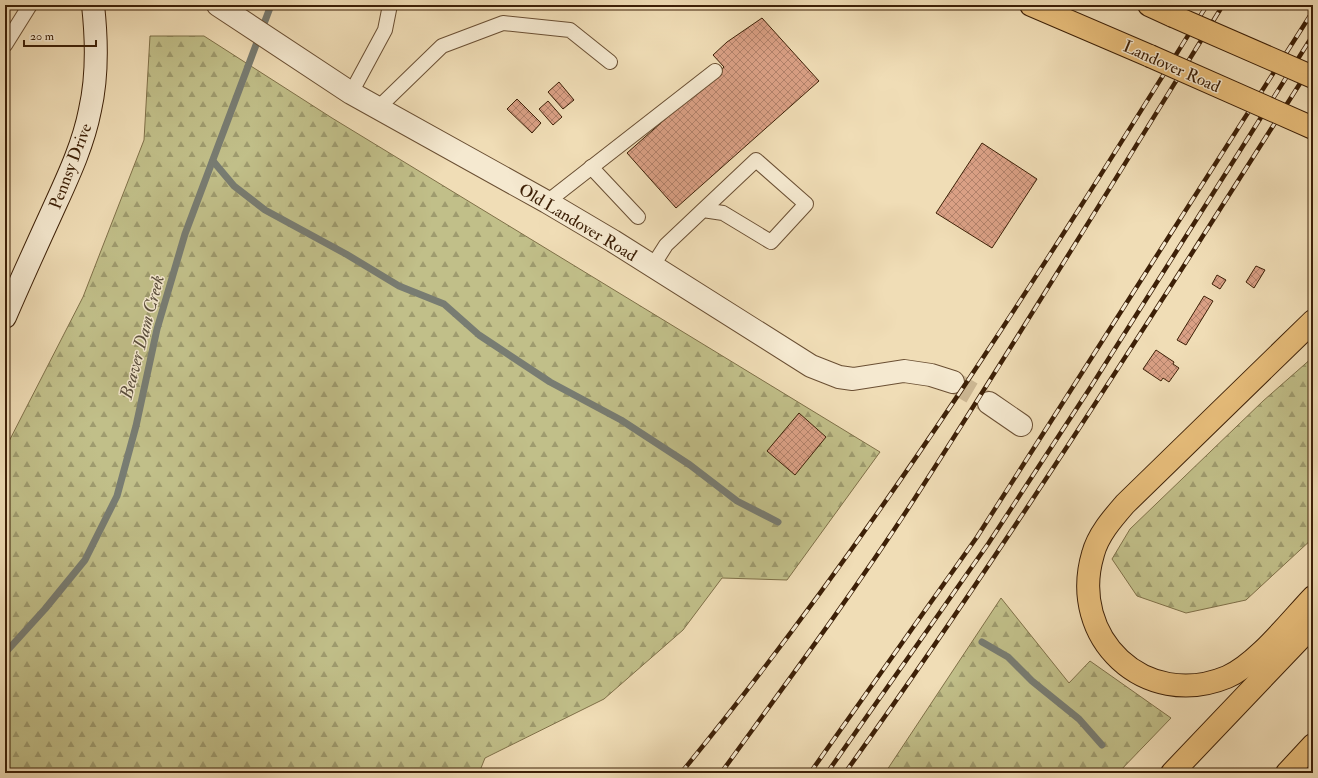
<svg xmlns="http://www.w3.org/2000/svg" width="1318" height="778" viewBox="0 0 1318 778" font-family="'IM FELL Double Pica',serif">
	<defs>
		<pattern id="forest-firs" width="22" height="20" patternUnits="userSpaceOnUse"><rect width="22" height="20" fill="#c1bf89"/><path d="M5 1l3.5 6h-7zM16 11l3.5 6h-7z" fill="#9e9b6e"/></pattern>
		<pattern id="building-cross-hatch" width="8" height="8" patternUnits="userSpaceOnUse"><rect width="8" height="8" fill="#daa085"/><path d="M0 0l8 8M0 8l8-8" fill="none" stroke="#b2826b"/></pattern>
	</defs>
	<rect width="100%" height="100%" fill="#f0ddb6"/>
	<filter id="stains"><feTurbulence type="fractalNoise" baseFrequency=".005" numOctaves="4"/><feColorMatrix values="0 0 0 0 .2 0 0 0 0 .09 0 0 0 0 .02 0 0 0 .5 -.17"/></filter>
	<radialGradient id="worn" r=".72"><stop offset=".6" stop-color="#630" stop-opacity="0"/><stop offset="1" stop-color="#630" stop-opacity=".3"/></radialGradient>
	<g fill="url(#forest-firs)" stroke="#7f7048">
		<polygon points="150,36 204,36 332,118 880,452 787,580 722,578 683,630 604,699 485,758 479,773 5,773 5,449 83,297 144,140"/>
		<polygon points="1313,357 1313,538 1246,600 1186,613 1137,596 1112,559 1130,529 1263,401"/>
		<polygon points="1001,598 1069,683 1090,661 1171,718 1118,773 885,773"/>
	</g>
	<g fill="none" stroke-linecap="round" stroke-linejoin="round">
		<g stroke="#787c72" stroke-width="7">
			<polyline points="213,161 234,186 265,210 346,254 399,286 444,304 479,335 550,382 621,420 690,465 737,501 778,522"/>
			<polyline points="982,642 1008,657 1032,681 1079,719 1102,745"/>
			<polyline points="5,653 45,609 85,560 117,496 136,426 157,329 185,234 271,5"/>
		</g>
	</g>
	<g fill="url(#building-cross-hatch)" stroke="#3d2007">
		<polygon points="762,18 819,81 676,208 627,153 724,67 713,55 727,42"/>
		<polygon points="559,82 574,100 563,109 548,92"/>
		<polygon points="517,99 541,123 532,133 507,109"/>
		<polygon points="548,101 562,117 553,125 539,109"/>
		<polygon points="982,143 1037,179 992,248 936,213"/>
		<polygon points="1256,266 1265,270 1254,288 1246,282"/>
		<polygon points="1217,275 1226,280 1220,289 1212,284"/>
		<polygon points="1204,296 1213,301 1186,345 1177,340"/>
		<polygon points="1156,350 1174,362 1173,364 1179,368 1169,382 1163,378 1161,381 1143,369"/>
		<polygon points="799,413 826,437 795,475 767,451"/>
	</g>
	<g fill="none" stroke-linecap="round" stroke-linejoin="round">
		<polyline stroke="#ccb793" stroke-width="22" stroke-dasharray="22 11" stroke-linecap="butt" points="953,382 989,403"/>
		<g stroke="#6a4f33" stroke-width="16">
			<g id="service">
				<polyline points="5,45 30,5"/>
				<polyline points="351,93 385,30 390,5"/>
				<polyline points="377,109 442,46 503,23 570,30 610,62"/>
				<polyline points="591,167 638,217"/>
				<polyline points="547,202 715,71"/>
				<polyline points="652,267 666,245 703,210 723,213 771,242 806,204 756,160 703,210"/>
			</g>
		</g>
		<g stroke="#6a4f33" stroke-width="24">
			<g id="minor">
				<polyline points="218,5 351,93 547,202 613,241 811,366 839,377 853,379 904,371 931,375 953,382"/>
				<polyline points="989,403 1021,425"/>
			</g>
		</g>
		<g stroke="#3d2007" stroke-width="24">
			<path id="secondary" d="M5 317C20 282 36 247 52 212 67 179 83 146 90 110 98 75 97 41 93 5"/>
		</g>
		<g stroke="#3d2007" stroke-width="24">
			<g id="primary">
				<polyline points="1031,5 1150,56"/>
				<polyline points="1149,5 1173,16"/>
			</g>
		</g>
		<g stroke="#3d2007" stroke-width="24">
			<g id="motorway">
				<path d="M1313 321 1125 504C1112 519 1098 535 1093 554 1068 638 1145 711 1227 677 1257 664 1290 621 1313 597"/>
				<polyline points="1172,773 1313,625"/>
				<polyline points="1287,773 1313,745"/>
			</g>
		</g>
		<use href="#service" stroke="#f5e9d0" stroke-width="14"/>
		<use href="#minor" stroke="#f5e9d0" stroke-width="22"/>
		<use href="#secondary" stroke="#f5e9d0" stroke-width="22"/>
		<use href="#primary" stroke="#e8be7b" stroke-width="22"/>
		<use href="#motorway" stroke="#e8be7b" stroke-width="22"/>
		<g stroke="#3d2007" stroke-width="4.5">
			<g id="rail">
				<path d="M681 773C878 533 1043 268 1207 5"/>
				<path d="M721 773C787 682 854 592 915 498 1020 335 1121 170 1223 5"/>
				<polyline points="810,773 977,537 1313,11"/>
				<polyline points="827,773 988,544 1092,385 1313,35"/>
				<path d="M845 773C1010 542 1161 302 1313 63"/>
			</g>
		</g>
		<use href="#rail" stroke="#f5e9d0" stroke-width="3" stroke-dasharray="9" stroke-linecap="butt"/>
		<g stroke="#3d2007" stroke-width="24" stroke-linecap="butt">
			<g id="primary-bridge">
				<polyline points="1173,16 1313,77"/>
				<polyline points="1150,56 1313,128"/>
			</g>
		</g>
		<use href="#primary-bridge" stroke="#e8be7b" stroke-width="22"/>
	</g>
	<g text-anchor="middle" stroke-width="3" stroke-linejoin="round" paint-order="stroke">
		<g font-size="17" fill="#3d2007" stroke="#f5e9d0">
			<text transform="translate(1172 66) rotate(24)" y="6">Landover Road</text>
			<text transform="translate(70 166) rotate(-69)" y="6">Pennsy Drive</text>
			<text transform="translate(578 222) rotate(31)" y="6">Old Landover Road</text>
		</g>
		<g font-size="18" font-style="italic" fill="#5a4e3c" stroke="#f5e9d0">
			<text transform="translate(142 337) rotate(-75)" y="6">Beaver Dam Creek</text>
		</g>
	</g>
	<rect width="1318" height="778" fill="none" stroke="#f0ddb6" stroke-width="20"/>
	<rect x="6" y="6" width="1306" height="766" fill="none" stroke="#3d2007" stroke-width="2"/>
	<rect x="10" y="10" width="1298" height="758" fill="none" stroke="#3d2007"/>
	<path d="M24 40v6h72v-6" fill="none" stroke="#3d2007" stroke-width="2"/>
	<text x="30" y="40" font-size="12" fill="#3d2007" stroke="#f5e9d0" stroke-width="3" paint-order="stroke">20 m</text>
	<rect width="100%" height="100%" filter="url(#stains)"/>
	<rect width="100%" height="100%" fill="url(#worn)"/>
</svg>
